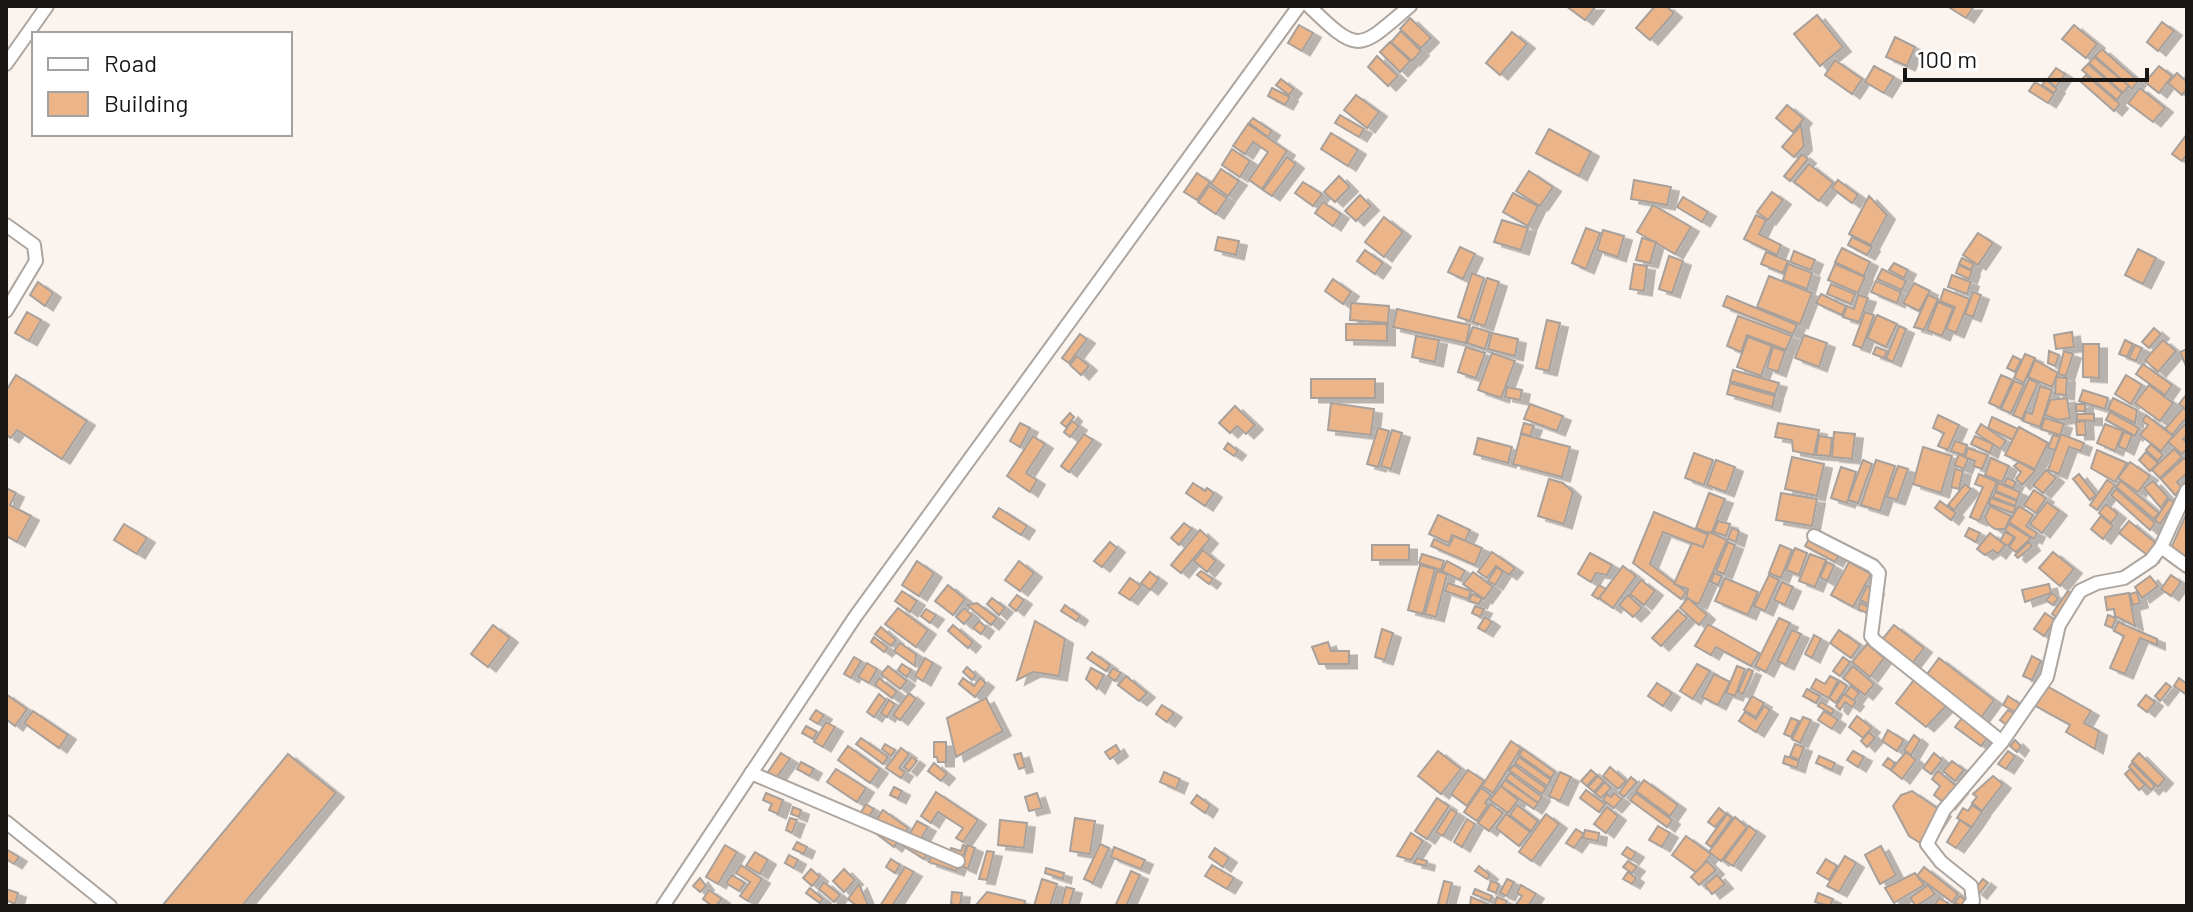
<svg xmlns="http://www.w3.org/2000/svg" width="2193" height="912" viewBox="0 0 2193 912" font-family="Barlow,sans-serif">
	<defs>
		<filter id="shadow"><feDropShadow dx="8" dy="4.5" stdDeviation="0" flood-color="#0004"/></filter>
	</defs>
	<rect width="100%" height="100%" fill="#fbf3ed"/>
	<g fill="#ecb589" stroke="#a8a09b" stroke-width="2" filter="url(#shadow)">
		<polygon points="1566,6 1596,6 1585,20"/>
		<polygon points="1655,6 1666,6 1674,13 1650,40 1636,28"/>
		<polygon points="1947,6 1974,6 1966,18"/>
		<polygon points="1817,15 1843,47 1820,66 1794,34"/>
		<polygon points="1410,18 1431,38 1421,48 1400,29"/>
		<polygon points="2162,22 2174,31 2158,51 2147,42"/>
		<polygon points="1299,25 1313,33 1302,51 1288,43"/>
		<polygon points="2074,25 2097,44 2086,58 2062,39"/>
		<polygon points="1401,31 1421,51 1412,61 1391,42"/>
		<polygon points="1512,32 1527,44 1500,75 1486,63"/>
		<polygon points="1895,37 1915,47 1907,66 1886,57"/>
		<polygon points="1390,42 1410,61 1400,72 1380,52"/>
		<polygon points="2102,49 2138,81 2132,89 2095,56"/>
		<polygon points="1377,56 1398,76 1388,86 1368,67"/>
		<polygon points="2094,57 2129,86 2123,93 2089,63"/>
		<polygon points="1835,60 1862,79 1852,94 1825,75"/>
		<polygon points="2088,64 2122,93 2117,100 2082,70"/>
		<polygon points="1874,66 1894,77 1884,93 1865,82"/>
		<polygon points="2159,66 2172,76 2159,93 2145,82"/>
		<polygon points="2056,68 2065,74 2056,87 2047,80"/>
		<polygon points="2177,73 2187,82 2187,88 2182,95 2168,83"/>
		<polygon points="2086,75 2120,104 2114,111 2080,81"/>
		<polygon points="1281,79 1294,89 1289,95 1276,85"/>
		<polygon points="2046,80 2057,89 2054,93 2042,85"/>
		<polygon points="2035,82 2054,94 2048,103 2029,91"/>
		<polygon points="1272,88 1290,97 1285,105 1268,96"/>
		<polygon points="2140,88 2165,108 2153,122 2128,103"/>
		<polygon points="1356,95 1379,112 1367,128 1344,110"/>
		<polygon points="1787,105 1804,119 1793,132 1776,118"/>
		<polygon points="1340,115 1364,129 1359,137 1335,123"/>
		<polygon points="1253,118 1272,131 1268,137 1249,123"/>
		<polygon points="1248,124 1287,151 1262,189 1249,180 1268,152 1253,142 1245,154 1233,146"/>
		<polygon points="1801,125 1804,146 1794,157 1782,147"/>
		<polygon points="1549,129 1591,152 1579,176 1536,153"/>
		<polygon points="1331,133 1358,150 1348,166 1321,149"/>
		<polygon points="2187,134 2187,154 2182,161 2172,154"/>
		<polygon points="1232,149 1250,161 1240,177 1222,165"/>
		<polygon points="1802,154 1808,159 1790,181 1784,176"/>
		<polygon points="1287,157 1296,164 1272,196 1263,190"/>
		<polygon points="1809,164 1833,183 1819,201 1794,182"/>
		<polygon points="1221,169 1239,181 1228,196 1211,184"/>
		<polygon points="1529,171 1553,187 1540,206 1516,191"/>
		<polygon points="1197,173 1210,182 1197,200 1184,192"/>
		<polygon points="1339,176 1350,187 1335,202 1324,192"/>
		<polygon points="1634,180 1671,187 1667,205 1631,199"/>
		<polygon points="1838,180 1858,195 1852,203 1832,188"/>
		<polygon points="1303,182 1322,194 1313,206 1295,193"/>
		<polygon points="1209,186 1227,198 1216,214 1198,202"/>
		<polygon points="1772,192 1783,200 1768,220 1757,212"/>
		<polygon points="1513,193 1538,206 1528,226 1503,212"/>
		<polygon points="1360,195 1371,206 1356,221 1345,211"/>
		<polygon points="1869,196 1887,215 1871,245 1849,234"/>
		<polygon points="1683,197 1708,212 1702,222 1677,207"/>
		<polygon points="1323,202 1341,214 1333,226 1315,213"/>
		<polygon points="1653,205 1691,227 1675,254 1637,232"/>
		<polygon points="1756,215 1766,220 1759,234 1781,245 1777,255 1744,239"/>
		<polygon points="1384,217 1403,232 1384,257 1365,242"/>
		<polygon points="1502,220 1528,228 1521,250 1494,242"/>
		<polygon points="1586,228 1600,233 1586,269 1572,263"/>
		<polygon points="1603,230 1624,236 1618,257 1597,250"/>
		<polygon points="1978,233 1993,243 1978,265 1963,255"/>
		<polygon points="1218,237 1239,241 1236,255 1215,250"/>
		<polygon points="1852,237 1872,247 1867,255 1848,245"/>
		<polygon points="1642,238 1656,242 1650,263 1636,260"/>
		<polygon points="1460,247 1475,254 1463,279 1448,272"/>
		<polygon points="1842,248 1870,262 1864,276 1835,262"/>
		<polygon points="2138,249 2156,258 2143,284 2125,275"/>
		<polygon points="1365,250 1383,263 1375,274 1357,261"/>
		<polygon points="1794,251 1815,260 1811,270 1790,262"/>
		<polygon points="1766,252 1788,261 1783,273 1761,264"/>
		<polygon points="1669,256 1683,261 1672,293 1659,289"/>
		<polygon points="1962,258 1974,264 1971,270 1959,264"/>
		<polygon points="1894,263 1908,270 1904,278 1889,270"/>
		<polygon points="1634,264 1647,266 1644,291 1630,289"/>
		<polygon points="1788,264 1812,273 1807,289 1783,280"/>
		<polygon points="1835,264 1865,277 1858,293 1828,280"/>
		<polygon points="1959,265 1972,271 1969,279 1956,273"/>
		<polygon points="1882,269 1906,281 1902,290 1877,279"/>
		<polygon points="1472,273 1484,278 1470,321 1458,317"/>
		<polygon points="1952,275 1971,282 1967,294 1948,287"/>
		<polygon points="1769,276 1812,293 1800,324 1757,307"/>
		<polygon points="1487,278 1499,282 1485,326 1473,322"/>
		<polygon points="1333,279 1351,292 1343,304 1325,291"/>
		<polygon points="1876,281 1901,292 1897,303 1871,292"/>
		<polygon points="38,282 53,293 45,306 30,295"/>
		<polygon points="1914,283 1930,291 1919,311 1903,303"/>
		<polygon points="1831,284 1855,294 1851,304 1827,294"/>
		<polygon points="1944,289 1970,299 1956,333 1946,329 1955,307 1940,301"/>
		<polygon points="1973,292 1981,295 1973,317 1965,314"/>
		<polygon points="1821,294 1846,306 1842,315 1816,303"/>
		<polygon points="1858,295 1868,298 1859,322 1843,317 1847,306 1854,309"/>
		<polygon points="1928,295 1938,299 1924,330 1914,327"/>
		<polygon points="1727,296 1797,325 1793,334 1723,306"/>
		<polygon points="1938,302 1953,308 1942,336 1927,330"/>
		<polygon points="1351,303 1389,306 1388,323 1350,320"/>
		<polygon points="1397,309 1470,325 1466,343 1393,327"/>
		<polygon points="27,312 41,320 29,341 15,333"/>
		<polygon points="1865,312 1874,315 1862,348 1853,345"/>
		<polygon points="1877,315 1897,324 1886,347 1867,338"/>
		<polygon points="1738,316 1792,336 1786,350 1747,335 1741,352 1727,346"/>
		<polygon points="1547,320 1560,323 1549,371 1536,368"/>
		<polygon points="1346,324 1387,324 1387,341 1346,340"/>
		<polygon points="1899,326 1906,329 1893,362 1886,359"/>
		<polygon points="1473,327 1490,332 1485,349 1467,343"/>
		<polygon points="2154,328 2161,334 2149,348 2142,342"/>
		<polygon points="2072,332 2074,347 2056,349 2054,335"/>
		<polygon points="1492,333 1518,339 1515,356 1488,349"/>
		<polygon points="1080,334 1087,339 1069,363 1062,358"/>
		<polygon points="1804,335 1827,343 1819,367 1795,358"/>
		<polygon points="1416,336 1439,340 1435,362 1412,357"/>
		<polygon points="1748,337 1772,346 1761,376 1737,367"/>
		<polygon points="2125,340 2133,344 2127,357 2119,354"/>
		<polygon points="2163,340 2176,351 2158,372 2145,360"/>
		<polygon points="2083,344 2099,344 2099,378 2083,377"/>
		<polygon points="2135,345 2142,348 2136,361 2129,358"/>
		<polygon points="1466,347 1485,353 1476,378 1458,372"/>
		<polygon points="1773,347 1785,351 1778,372 1767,368"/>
		<polygon points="1876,347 1887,351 1884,358 1873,354"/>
		<polygon points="2187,349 2187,368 2180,352"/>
		<polygon points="2049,351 2059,355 2055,366 2048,363"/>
		<polygon points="2064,351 2073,354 2066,376 2058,374"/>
		<polygon points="1492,353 1515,361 1501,398 1478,390"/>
		<polygon points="2025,354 2035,358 2024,383 2014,378"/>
		<polygon points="1077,356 1089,366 1081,375 1070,365"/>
		<polygon points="2013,356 2021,360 2015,372 2007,368"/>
		<polygon points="2035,360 2058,373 2052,387 2028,377"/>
		<polygon points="2143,364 2172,385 2165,395 2136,374"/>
		<polygon points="1733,370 1779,383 1775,394 1730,381"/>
		<polygon points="16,375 87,421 62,459 17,430 11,438 6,435 6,391"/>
		<polygon points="2001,375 2013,380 2000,408 1989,403"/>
		<polygon points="2126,375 2142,385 2131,404 2115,394"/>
		<polygon points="2056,377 2067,378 2066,395 2055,394"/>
		<rect x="1311" y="379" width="64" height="19"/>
		<polygon points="2029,379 2038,383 2022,419 2013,415"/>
		<polygon points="2014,381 2024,385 2011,413 2001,409"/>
		<polygon points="1730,383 1775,396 1772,407 1727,394"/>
		<polygon points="2149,385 2173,403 2160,421 2135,403"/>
		<polygon points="2040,386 2052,390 2040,427 2023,421 2026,412 2032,414"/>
		<polygon points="1507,387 1522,390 1520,400 1505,397"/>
		<polygon points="2083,390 2108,398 2105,409 2079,401"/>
		<polygon points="2186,395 2187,395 2187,410 2179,404"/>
		<polygon points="2067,398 2070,418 2058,420 2045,415 2050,400"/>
		<polygon points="2113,398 2137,410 2135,423 2108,409"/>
		<polygon points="1331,403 1374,409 1371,435 1328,430"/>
		<polygon points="1530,404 1563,416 1557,431 1524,419"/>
		<rect x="2076" y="404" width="9" height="7"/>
		<polygon points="1235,406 1255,425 1246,434 1237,426 1230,433 1219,423"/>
		<polygon points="2183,408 2187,411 2187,417 2172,435 2165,429"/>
		<polygon points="2110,412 2139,428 2135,436 2106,420"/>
		<polygon points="1070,413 1074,417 1066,427 1061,423"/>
		<polygon points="2077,414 2094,414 2094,421 2077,420"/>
		<polygon points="1938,415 1959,425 1948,450 1938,446 1944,433 1933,428"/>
		<polygon points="2146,415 2173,436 2161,451 2140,435 2148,425 2142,421"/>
		<polygon points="1992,417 2018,429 2013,440 1988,428"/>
		<polygon points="2045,418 2064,424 2060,435 2041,429"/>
		<polygon points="1072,421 1079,426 1070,437 1064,432"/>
		<polygon points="2085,421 2086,435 2077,435 2076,422"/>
		<polygon points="2187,422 2187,435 2183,439 2187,443 2187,449 2182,454 2168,442"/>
		<polygon points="1020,423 1030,428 1020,447 1010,441"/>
		<polygon points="1524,423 1534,426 1530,436 1521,433"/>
		<polygon points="1778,423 1819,430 1814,455 1793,451 1792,440 1775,437"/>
		<polygon points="1981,424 2006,441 2000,449 1976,433"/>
		<polygon points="2105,424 2123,431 2115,451 2097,443"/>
		<polygon points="2019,427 2048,443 2035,469 2005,455"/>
		<polygon points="1378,428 1389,431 1378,467 1367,464"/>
		<polygon points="1392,430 1402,433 1391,469 1381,466"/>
		<polygon points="1834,432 1855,434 1852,459 1832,457"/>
		<polygon points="2124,432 2132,435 2126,450 2118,446"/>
		<polygon points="1084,434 1093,440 1069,472 1061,466"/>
		<polygon points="1521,434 1570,447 1562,477 1513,464"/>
		<polygon points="2061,434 2084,443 2081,451 2069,447 2059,474 2048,470"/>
		<polygon points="2053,435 2060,437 2055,450 2048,448"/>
		<polygon points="1033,436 1045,444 1026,473 1037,480 1030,492 1007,476"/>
		<polygon points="1819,436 1832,438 1830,456 1816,455"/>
		<polygon points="1975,436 1993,444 1990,453 1971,444"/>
		<polygon points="1478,438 1512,447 1508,463 1474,454"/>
		<polygon points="1955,441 1967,445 1964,455 1951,451"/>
		<polygon points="1228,443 1238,451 1234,456 1224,449"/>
		<polygon points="2151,444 2163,455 2158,461 2146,450"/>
		<polygon points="1923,447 1952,456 1941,493 1913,484"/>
		<polygon points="1968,448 1988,455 1982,469 1973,466 1975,461 1965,457"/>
		<polygon points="2174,449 2182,457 2160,478 2152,470"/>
		<polygon points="2097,450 2127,463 2115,482 2091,468"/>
		<polygon points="2146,452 2158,463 2150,471 2139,460"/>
		<polygon points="1694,453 1713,460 1704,485 1685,478"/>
		<polygon points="1959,454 1968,459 1964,469 1954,465"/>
		<polygon points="1792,457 1824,464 1817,496 1785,489"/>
		<polygon points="1991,458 2009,466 2002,482 1985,475"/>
		<polygon points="2184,458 2187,461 2187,473 2177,482 2182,488 2175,495 2161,479"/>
		<polygon points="1716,460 1735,467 1726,492 1707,485"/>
		<polygon points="1863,460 1872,464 1858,503 1848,500"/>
		<polygon points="1876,460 1895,466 1880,511 1861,505"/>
		<polygon points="2019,462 2035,471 2022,485 2016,479 2021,472 2014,466"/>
		<polygon points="2130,462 2150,476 2138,492 2118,478"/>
		<polygon points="1898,466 1908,469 1897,500 1887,497"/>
		<polygon points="1841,467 1856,472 1847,503 1831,498"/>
		<polygon points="1955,469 1963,471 1959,489 1951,487"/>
		<polygon points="2046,470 2056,478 2043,493 2033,485"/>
		<polygon points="1979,474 1997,482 1979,521 1970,517 1983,487 1975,484"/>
		<polygon points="2079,474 2096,495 2090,500 2073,479"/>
		<polygon points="2007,478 2016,482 2013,488 2004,484"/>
		<polygon points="1549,479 1563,483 1573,492 1564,524 1538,516"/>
		<polygon points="2107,480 2115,485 2097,510 2090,505"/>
		<polygon points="2121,481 2159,513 2154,519 2116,487"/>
		<polygon points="2153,481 2168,497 2161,508 2144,488"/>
		<polygon points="1193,483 1205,491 1207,488 1214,493 1205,506 1186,493"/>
		<polygon points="1998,483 2020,492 2017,500 1996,491"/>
		<polygon points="1965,484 1971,489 1954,510 1948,505"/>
		<polygon points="6,488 16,493 10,505 31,516 17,542 6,536"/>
		<polygon points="2116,489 2155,523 2150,530 2111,495"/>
		<polygon points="2034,490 2046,498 2036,513 2024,505"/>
		<polygon points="1995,492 2017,501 2015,506 1993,497"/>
		<polygon points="1709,493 1725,499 1711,534 1696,528"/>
		<polygon points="1781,493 1817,499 1812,526 1776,520"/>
		<polygon points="1991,498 2016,507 2013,513 1989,504"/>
		<polygon points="2169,499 2174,503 2160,524 2155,520"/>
		<polygon points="1940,501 1956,513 1951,520 1935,508"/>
		<polygon points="2047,502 2059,511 2042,533 2030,524"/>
		<polygon points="2106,504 2118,514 2111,523 2099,513"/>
		<polygon points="1990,506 2011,516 2005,529 1995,529 1988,524 1985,517"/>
		<polygon points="2019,506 2033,515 2026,526 2037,533 2034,539 2009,522"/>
		<polygon points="999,508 1027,526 1021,535 993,517"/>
		<polygon points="1654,512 1709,535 1704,548 1663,532 1650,564 1686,592 1681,599 1633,563"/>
		<polygon points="1438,515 1470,530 1465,541 1452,535 1449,543 1429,534"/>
		<polygon points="2101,516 2113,526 2103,539 2091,529"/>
		<polygon points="2185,517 2187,520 2187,557 2171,548"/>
		<polygon points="1718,521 1730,524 1726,536 1714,532"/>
		<polygon points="2129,521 2157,544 2151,558 2119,533"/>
		<polygon points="1184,523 1192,529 1179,545 1171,538"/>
		<polygon points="124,524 147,538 137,554 114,540"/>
		<polygon points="2009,524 2031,538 2016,552 2009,547 2015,538 2005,530"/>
		<polygon points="1732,528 1739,531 1736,542 1728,539"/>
		<polygon points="1969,528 1980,533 1976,542 1965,536"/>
		<polygon points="1200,530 1210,539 1181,573 1171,565"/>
		<polygon points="1709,532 1727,540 1699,604 1686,599 1688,589 1674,584 1692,543 1703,547"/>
		<polygon points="2005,532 2014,537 2008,546 2000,541"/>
		<polygon points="1990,533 2005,545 1998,554 1993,550 1985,555 1977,549"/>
		<polygon points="1454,536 1482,548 1475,565 1431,546 1434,539 1449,546"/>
		<polygon points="1810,537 1840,553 1835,562 1805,546"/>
		<polygon points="1110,542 1117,548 1102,567 1094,561"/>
		<polygon points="1728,542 1735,545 1724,574 1716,571"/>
		<polygon points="2029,542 2032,546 2018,558 2015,555"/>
		<rect x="1372" y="545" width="37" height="15"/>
		<polygon points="1780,545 1792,550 1781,578 1769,573"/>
		<polygon points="1795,548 1807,553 1799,575 1786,570"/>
		<polygon points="1203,550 1216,561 1207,572 1194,561"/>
		<polygon points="1492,552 1515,568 1509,575 1496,566 1487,578 1478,572"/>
		<polygon points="2053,552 2074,569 2060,586 2039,568"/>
		<polygon points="1590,553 1612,565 1607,575 1596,573 1591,582 1578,574"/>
		<polygon points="1422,554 1444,561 1441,570 1419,563"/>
		<polygon points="1810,554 1826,560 1815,587 1799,581"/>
		<polygon points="917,561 934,573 919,596 902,585"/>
		<polygon points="1019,561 1034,573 1020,591 1005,580"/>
		<polygon points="1447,561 1465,571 1460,580 1442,571"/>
		<polygon points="1827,562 1834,566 1827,581 1820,577"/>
		<polygon points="1849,562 1871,574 1853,607 1831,595"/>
		<polygon points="1420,565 1435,569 1423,614 1408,610"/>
		<polygon points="1623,566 1636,576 1613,608 1599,598"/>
		<polygon points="1497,567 1503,572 1495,585 1488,581"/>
		<polygon points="1201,571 1213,579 1209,584 1197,575"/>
		<polygon points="1437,571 1447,574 1436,617 1425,614"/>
		<polygon points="1150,572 1159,579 1150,590 1141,583"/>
		<polygon points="1473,572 1493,587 1484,599 1463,584"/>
		<polygon points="1714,573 1722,576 1718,585 1711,582"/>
		<polygon points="1769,575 1779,580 1765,611 1754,606"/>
		<polygon points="2171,575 2181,582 2171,596 2161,589"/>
		<polygon points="2150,576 2158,586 2142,598 2135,587"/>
		<polygon points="1130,578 1141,586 1130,600 1119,593"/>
		<polygon points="1725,578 1758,592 1748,615 1715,601"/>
		<polygon points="1641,580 1655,591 1644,605 1630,594"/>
		<polygon points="1782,582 1793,587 1785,605 1774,600"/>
		<polygon points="1448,583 1471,591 1468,599 1445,591"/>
		<polygon points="2049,584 2051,593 2025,602 2022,590"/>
		<polygon points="948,585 965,599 953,615 935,601"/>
		<polygon points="1599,585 1606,589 1598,599 1592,595"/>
		<polygon points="1867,586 1876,590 1870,605 1860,600"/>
		<polygon points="902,591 917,601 910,612 895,601"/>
		<polygon points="2068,591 2074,595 2058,618 2052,614"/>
		<polygon points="2137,592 2140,603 2133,605 2130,594"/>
		<polygon points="2052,593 2058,598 2053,605 2046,600"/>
		<polygon points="2129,593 2135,626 2115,616 2114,609 2107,610 2105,597"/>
		<polygon points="1472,594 1482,598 1479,604 1469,601"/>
		<polygon points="1017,595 1024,600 1016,611 1009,605"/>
		<polygon points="1628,595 1642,608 1633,617 1619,605"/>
		<polygon points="992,598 1005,608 999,615 987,604"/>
		<polygon points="1688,598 1707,615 1699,625 1680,608"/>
		<polygon points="977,603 997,618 991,625 967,605"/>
		<polygon points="1860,603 1871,608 1869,614 1858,609"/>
		<polygon points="1065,605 1080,616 1077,621 1061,611"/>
		<polygon points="1475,606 1484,609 1480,617 1472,613"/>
		<polygon points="898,608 928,630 916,647 885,624"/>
		<polygon points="964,608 972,615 964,624 956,617"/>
		<polygon points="926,609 936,615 930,623 921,616"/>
		<polygon points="1678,610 1687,618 1661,646 1652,638"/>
		<polygon points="2045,613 2055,620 2044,636 2034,629"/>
		<polygon points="2108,615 2116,618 2112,628 2105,625"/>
		<polygon points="1485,617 1492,622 1485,632 1478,628"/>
		<polygon points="1779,618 1790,623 1766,672 1755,666"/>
		<polygon points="979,621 986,627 981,634 973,628"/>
		<polygon points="1035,621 1065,639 1059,676 1033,672 1017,680"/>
		<polygon points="2118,622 2157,639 2157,645 2140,638 2125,674 2110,668 2124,636 2114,631"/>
		<polygon points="1708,624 1759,653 1751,666 1716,647 1711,655 1695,646"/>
		<polygon points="493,625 510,638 488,667 471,654"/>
		<polygon points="953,625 973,642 968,648 948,631"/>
		<polygon points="1894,625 1924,648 1911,665 1880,642"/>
		<polygon points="881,627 896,640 891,646 875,634"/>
		<polygon points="1382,629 1393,633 1385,660 1375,657"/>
		<polygon points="1792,630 1801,634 1786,665 1777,661"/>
		<polygon points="1839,630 1860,645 1851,658 1830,643"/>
		<polygon points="1814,635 1821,639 1812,658 1805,654"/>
		<polygon points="874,637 888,648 884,652 871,642"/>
		<polygon points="1328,642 1331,651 1349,651 1349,664 1319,664 1312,647"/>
		<polygon points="900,643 916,654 915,666 894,651"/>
		<polygon points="1867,644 1884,658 1870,677 1852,662"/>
		<polygon points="1092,652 1110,665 1106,671 1087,658"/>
		<polygon points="2032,656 2041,661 2032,680 2023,676"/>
		<polygon points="854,657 861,661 851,678 844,674"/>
		<polygon points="1843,657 1850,662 1840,676 1833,671"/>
		<polygon points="925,658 933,663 923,681 915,676"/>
		<polygon points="1939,658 1994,700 1980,719 1925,677"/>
		<polygon points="867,663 877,669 869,683 858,677"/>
		<polygon points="902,664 911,670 907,677 898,670"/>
		<polygon points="1697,664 1710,671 1693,699 1680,691"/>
		<polygon points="888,666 907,681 900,689 881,674"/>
		<polygon points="1737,666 1745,669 1735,696 1726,693"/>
		<polygon points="1853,666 1874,684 1865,695 1843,678"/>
		<polygon points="967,667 976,675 972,680 963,672"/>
		<polygon points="1091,668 1104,675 1097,689 1086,679"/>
		<polygon points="1113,668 1121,673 1115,681 1108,676"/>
		<polygon points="1748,669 1753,671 1743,694 1738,692"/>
		<polygon points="1714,674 1730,682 1718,705 1702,697"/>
		<polygon points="1126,676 1147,693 1139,701 1118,685"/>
		<polygon points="1830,676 1838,680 1829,698 1811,688 1816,679 1825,684"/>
		<polygon points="879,678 897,692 892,698 875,685"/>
		<polygon points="963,678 974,686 980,678 986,683 975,697 959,684"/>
		<polygon points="2179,678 2187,684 2187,695 2174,686"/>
		<polygon points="1914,680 1947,705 1926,727 1896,703"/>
		<polygon points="1840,681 1847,686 1836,703 1829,698"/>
		<polygon points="1657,683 1672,693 1663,706 1648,696"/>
		<polygon points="2166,683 2171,687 2160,701 2155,696"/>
		<polygon points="2045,685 2091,711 2084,723 2099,731 2095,749 2066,732 2070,725 2034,705"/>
		<polygon points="1851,686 1859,693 1853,701 1845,694"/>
		<polygon points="1807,689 1820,696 1816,703 1803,696"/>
		<polygon points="909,693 916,699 900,720 893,715"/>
		<polygon points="6,694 27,709 15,726 6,719"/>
		<polygon points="879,694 886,700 874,717 867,712"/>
		<polygon points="1844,694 1856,702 1852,707 1845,702 1840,710 1836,706"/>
		<polygon points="2146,695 2155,702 2147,712 2138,705"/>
		<polygon points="1752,696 1764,703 1756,717 1744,710"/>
		<polygon points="2008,696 2020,704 2015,712 2003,705"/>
		<polygon points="986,698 1003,731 956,757 947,718"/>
		<polygon points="889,700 895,704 887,717 881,713"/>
		<polygon points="1821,702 1834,710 1832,714 1818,706"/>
		<polygon points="1162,705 1174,713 1167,722 1156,714"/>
		<polygon points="1764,706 1770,710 1756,732 1739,721 1745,712 1756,719"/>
		<polygon points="816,710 824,715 818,724 810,719"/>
		<polygon points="2008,710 2016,715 2008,726 2000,720"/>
		<polygon points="33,711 68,735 59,748 24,723"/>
		<polygon points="1824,711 1838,720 1832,729 1818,720"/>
		<polygon points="1857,716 1872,728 1863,738 1849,727"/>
		<polygon points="1803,717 1811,720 1800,743 1792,739"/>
		<polygon points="1963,717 1988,737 1981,746 1955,727"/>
		<polygon points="1791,718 1799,721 1791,737 1784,734"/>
		<polygon points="826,722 835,727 823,747 814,742"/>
		<polygon points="806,726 817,732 813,739 802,733"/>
		<polygon points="1888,730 1904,740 1897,751 1882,741"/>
		<polygon points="1869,732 1875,738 1867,747 1861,741"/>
		<polygon points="1914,735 1920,740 1911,755 1904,750"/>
		<polygon points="861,738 888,757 883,764 856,744"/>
		<polygon points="2015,740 2021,746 2017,752 2010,746"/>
		<polygon points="1511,741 1521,748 1493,793 1482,786"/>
		<polygon points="934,742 946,742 946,762 938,762 937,757 934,757"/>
		<polygon points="885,744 895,750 891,756 882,749"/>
		<polygon points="1795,744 1804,747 1799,760 1790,756"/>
		<polygon points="1116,745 1120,752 1110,759 1105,752"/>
		<polygon points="848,746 880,769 870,783 838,760"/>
		<polygon points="901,748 909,754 899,768 905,772 901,778 886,768"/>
		<polygon points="1523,749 1555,772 1551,778 1519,755"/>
		<polygon points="1438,751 1461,769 1441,794 1418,776"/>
		<polygon points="1853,751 1864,757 1858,767 1847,760"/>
		<polygon points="2008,751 2015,756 2006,769 1998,764"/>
		<polygon points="1906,752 1916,760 1902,779 1891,770"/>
		<polygon points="781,753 790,759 776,778 768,772"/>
		<polygon points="1021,753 1025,767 1019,769 1014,755"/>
		<polygon points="1934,753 1942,760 1931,774 1923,768"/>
		<polygon points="2139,753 2165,779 2158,787 2132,761"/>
		<polygon points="288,754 336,793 242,906 162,906"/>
		<polygon points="1785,756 1799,761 1797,768 1783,763"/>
		<polygon points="1819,756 1835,763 1832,770 1816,763"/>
		<polygon points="912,757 917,761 909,771 904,767"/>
		<polygon points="1519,757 1551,780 1547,786 1515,763"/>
		<polygon points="1888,758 1895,763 1891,770 1883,765"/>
		<polygon points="1952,761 1964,770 1955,781 1943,771"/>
		<polygon points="801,762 814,769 810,776 797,769"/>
		<polygon points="934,763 947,774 941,781 928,771"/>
		<polygon points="2132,763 2155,786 2151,790 2129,767"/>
		<polygon points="1514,765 1546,788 1542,794 1509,770"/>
		<polygon points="1610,767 1626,781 1618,789 1603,776"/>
		<polygon points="836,769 866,788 857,802 827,782"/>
		<polygon points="2130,769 2145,785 2139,790 2125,774"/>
		<polygon points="1468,770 1484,781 1467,806 1451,794"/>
		<polygon points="1591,770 1597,775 1587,786 1581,781"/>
		<polygon points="1938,771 1960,789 1947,805 1934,795 1940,786 1932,779"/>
		<polygon points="1164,772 1180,779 1176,789 1160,782"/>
		<polygon points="1560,772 1571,777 1560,801 1549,796"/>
		<polygon points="1510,773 1542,797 1538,803 1506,779"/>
		<polygon points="1598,776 1604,781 1594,792 1588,787"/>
		<polygon points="1993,776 2003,784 1982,811 1972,803 1977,797 1973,794"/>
		<polygon points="1631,777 1637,782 1624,797 1619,793"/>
		<polygon points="1505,780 1538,803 1534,809 1501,786"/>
		<polygon points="1644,780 1678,805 1670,816 1636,791"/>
		<polygon points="1605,782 1611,788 1601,798 1595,793"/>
		<polygon points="1501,786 1518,800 1508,813 1490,800"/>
		<polygon points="894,787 902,791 898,799 890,795"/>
		<polygon points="1481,788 1491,795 1485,803 1488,805 1477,821 1464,812"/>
		<polygon points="1586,790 1605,804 1599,812 1580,798"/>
		<polygon points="1912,791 1943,812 1922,844 1909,836 1893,806 1901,795"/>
		<polygon points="936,792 978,820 963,842 956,838 963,828 938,812 931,823 921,816"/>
		<polygon points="766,793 783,800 778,814 769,810 772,804 763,800"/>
		<polygon points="1037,793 1042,808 1029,811 1025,797"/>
		<polygon points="1614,793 1622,799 1614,808 1603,800 1607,794 1611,797"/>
		<polygon points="1636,793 1672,820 1667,827 1630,800"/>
		<polygon points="1197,795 1210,805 1205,813 1191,803"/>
		<polygon points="1437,798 1449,806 1427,839 1415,831"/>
		<polygon points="866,804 874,809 864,823 857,819"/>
		<polygon points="1491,804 1503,813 1489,831 1478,823"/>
		<polygon points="1517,805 1538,821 1531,831 1510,815"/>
		<polygon points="1972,805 1982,812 1972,827 1957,818 1963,808 1968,811"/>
		<polygon points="793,807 801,810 799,817 791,814"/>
		<polygon points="1607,807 1618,816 1606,833 1594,824"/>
		<polygon points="1719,808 1726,814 1715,827 1708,822"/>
		<polygon points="1451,809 1457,813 1443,836 1436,832"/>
		<polygon points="883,810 908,828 894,847 870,829"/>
		<polygon points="1506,814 1530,832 1519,846 1496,828"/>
		<polygon points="1546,814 1559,824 1532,861 1519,852"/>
		<polygon points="1727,814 1732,818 1711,847 1706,843"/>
		<polygon points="1735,817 1747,827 1721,861 1709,852"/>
		<polygon points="790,818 797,820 792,833 786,830"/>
		<polygon points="1075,818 1095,821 1090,854 1070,851"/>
		<polygon points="1467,819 1475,824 1462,847 1454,842"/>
		<polygon points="1000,820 1027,823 1024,848 998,845"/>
		<polygon points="1960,820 1971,828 1956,848 1947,842"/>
		<polygon points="917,821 928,827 919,842 930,848 924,859 903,846"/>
		<polygon points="1658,826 1670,833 1662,847 1649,840"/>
		<polygon points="1749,826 1757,832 1733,866 1724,860"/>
		<polygon points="1576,829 1584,834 1574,848 1566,843"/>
		<polygon points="1585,830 1599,833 1598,841 1583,838"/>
		<polygon points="1411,833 1423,841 1411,860 1397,856"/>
		<polygon points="1686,836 1711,854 1697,873 1672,855"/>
		<polygon points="797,842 807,847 804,854 793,849"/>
		<polygon points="1100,844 1109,848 1093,883 1084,879"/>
		<polygon points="725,845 737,852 718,884 706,877"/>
		<polygon points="963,845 966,846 963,857 950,853 951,848 961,851"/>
		<polygon points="968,845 975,848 968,869 961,866"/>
		<polygon points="1881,846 1896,875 1880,884 1865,855"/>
		<polygon points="1114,847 1145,860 1141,869 1111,857"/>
		<polygon points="1627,847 1636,853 1631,860 1622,854"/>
		<polygon points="1215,848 1229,858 1223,867 1209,857"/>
		<polygon points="6,849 19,857 14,864 6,859"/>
		<polygon points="934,849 961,858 956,871 929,862"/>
		<polygon points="987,851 994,852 987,880 979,879"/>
		<polygon points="755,852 768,860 760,874 746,866"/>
		<polygon points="789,855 798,860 794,868 785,863"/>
		<polygon points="1845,856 1856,863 1839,892 1827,886"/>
		<polygon points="1417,858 1427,861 1426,866 1414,863"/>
		<polygon points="891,859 900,865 895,873 886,867"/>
		<polygon points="1826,859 1837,866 1829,880 1817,873"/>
		<polygon points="1628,861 1637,867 1632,873 1623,867"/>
		<polygon points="1707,861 1716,870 1699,885 1691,877"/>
		<polygon points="741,865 762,879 748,901 740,896 750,882 736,873"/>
		<polygon points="1212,865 1234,878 1227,889 1205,876"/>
		<polygon points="1479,866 1490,875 1487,879 1475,871"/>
		<polygon points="905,867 914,872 892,906 880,906"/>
		<polygon points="1924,867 1958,894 1952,902 1917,876"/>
		<polygon points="1046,868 1064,873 1063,879 1045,873"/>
		<polygon points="811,869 820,877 812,886 803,878"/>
		<polygon points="844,869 855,880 844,892 833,881"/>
		<polygon points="1131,871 1140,875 1126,906 1120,906 1116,904"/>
		<polygon points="1628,872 1636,878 1632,884 1623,879"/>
		<polygon points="1915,873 1924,885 1894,903 1885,888"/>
		<polygon points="732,875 745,883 739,891 726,883"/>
		<polygon points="1717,875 1725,884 1712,894 1705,885"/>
		<polygon points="700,878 706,886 700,892 693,886"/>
		<polygon points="1042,879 1057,884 1050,906 1034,906"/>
		<polygon points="1507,879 1514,882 1507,896 1500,893"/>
		<polygon points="1983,879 1988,883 1979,894 1974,890"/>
		<polygon points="1444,881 1452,883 1446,906 1438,904"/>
		<polygon points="1491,881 1499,884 1496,893 1488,890"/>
		<polygon points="824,882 840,895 834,902 819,889"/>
		<polygon points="859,884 868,905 867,906 857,906 848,899"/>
		<polygon points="1521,885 1536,894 1528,906 1515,906 1522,896 1517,893"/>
		<polygon points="1928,885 1935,894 1916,906 1910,898"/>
		<polygon points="1066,887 1074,889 1069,906 1061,906"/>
		<polygon points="810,888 823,899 820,903 806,893"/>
		<polygon points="6,889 18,893 15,904 6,900"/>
		<polygon points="1475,889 1492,896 1490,901 1473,894"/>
		<polygon points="709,890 722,899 718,903 722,906 712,906 703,899"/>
		<polygon points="952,892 962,893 960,906 951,904"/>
		<polygon points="987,892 1025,901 1024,906 976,905"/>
		<polygon points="1818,893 1833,899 1830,906 1815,902"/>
		<polygon points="1960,896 1967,901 1963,906 1954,903"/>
		<polygon points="1471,897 1490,905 1490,906 1470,906"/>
		<polygon points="1497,897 1507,901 1505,906 1494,906"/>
		<polygon points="1939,898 1948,903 1946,906 1934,906"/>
	</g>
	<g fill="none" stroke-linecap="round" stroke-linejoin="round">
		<g stroke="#ada59f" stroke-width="16">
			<g id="street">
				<path d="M1309 6C1360 56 1359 49 1410 6"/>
				<polyline points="6,64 47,6"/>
				<polyline points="6,225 34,245 36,261 6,311"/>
				<polyline points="1814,536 1873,566 1879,573 1871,636 1875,641 2002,742"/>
				<polyline points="2161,547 2187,566"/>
				<polyline points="751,773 958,861"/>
				<polyline points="6,822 110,906"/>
				<polyline points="663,906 855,617 1299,6"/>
				<polyline points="1969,906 1973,901 1971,886 1941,862 1927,844 1944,810 2002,742 2047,677 2059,625 2080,591 2097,583 2124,578 2151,560 2161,547 2187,490"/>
			</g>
		</g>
		<use href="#street" stroke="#fff" stroke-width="12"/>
	</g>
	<rect width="2193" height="912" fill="none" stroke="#191715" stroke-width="16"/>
	<rect x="32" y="32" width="260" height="104" fill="#ffffff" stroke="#a3a2a1" stroke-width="2"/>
	<rect x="48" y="58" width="40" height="12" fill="#ffffff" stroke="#a3a2a1" stroke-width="2"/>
	<text x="104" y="72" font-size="24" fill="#191715">Road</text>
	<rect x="48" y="92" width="40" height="24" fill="#ecb589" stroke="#a3a2a1" stroke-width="2"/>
	<text x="104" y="112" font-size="24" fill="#191715">Building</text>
	<path d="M1905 68v12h242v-12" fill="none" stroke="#191715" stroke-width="4"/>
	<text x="1917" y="68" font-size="24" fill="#191715" stroke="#ffffff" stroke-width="6" paint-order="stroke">100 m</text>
</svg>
